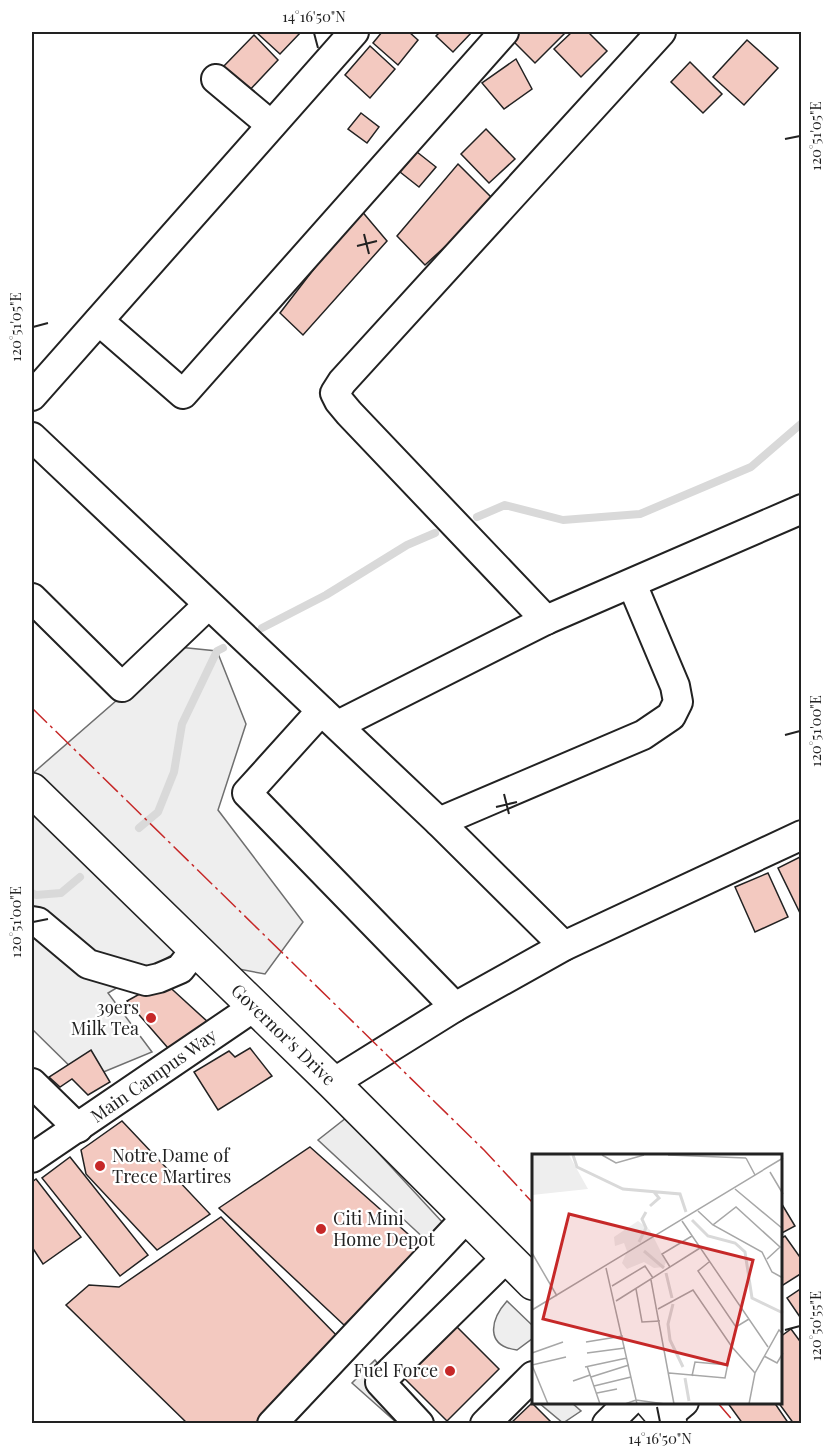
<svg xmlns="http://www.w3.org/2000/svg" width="833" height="1455" viewBox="0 0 833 1455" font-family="'Playfair Display',serif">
	<rect width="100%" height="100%" fill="#fff"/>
	<g fill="#eee" stroke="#6f6f6f" stroke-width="1.5">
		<polygon points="178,647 217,651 246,724 218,810 303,922 265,974 170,956 108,993 152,1052 84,1080 32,1029 32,774"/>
		<path d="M507 1301 533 1326V1338L517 1350C485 1346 490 1320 507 1301Z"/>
	</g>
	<g fill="#ededed" stroke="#6f6f6f" stroke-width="1.5">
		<polygon points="346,1118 444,1224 428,1242 318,1140"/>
		<polygon points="375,1360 423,1423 397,1423 352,1383"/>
		<polygon points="539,1403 572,1403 581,1411 563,1423"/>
	</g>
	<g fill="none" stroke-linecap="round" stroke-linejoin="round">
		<g stroke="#d9d9d9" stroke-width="8">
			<polyline points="477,517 505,505 563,520 640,514 751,467 802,423"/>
			<polyline points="262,628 326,595 407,545 435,533"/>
			<polyline points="139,828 158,812 174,772 182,724 217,651 223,648"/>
			<polyline points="32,893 36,895 61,893 80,877"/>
		</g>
	</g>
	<g fill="#f3c9c0" stroke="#222" stroke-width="1.5">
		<polygon points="256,32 301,32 280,54"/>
		<polygon points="382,32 409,32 418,40 398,65 373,43"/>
		<polygon points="440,32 472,32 453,52 436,36"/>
		<polygon points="506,32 566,32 535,63 505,33"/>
		<polygon points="572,32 588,32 607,51 581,77 554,49"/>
		<polygon points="254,35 278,60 248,92 223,67"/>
		<polygon points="747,40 778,68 744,105 713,77"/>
		<polygon points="370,46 395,69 370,98 345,75"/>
		<polygon points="516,59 532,89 504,109 482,83"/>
		<polygon points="690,62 722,94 703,113 671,82"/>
		<polygon points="361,113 379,127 367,143 348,129"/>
		<polygon points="486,129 515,159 489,183 461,154"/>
		<polygon points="417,152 436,167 419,187 400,172"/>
		<polygon points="458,164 495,201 425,265 397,236"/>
		<polygon points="360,209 387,241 303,335 280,313"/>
		<polygon points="802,856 802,912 800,913 778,868"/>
		<polygon points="768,873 788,917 755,932 735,887"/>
		<polygon points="163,981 209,1023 168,1048 127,1001"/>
		<polygon points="250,1048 272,1076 218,1110 194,1072 229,1051 235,1057"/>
		<polygon points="91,1050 110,1082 88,1095 72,1079 60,1087 49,1077"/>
		<polygon points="122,1121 210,1214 157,1250 86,1174 81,1150"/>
		<polygon points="310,1147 425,1249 344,1325 219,1208"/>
		<polygon points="70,1157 148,1255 120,1276 42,1178"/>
		<polygon points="36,1179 81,1237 43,1264 32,1247 32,1182"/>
		<polygon points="780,1201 795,1226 780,1234"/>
		<polygon points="221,1217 341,1340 255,1424 188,1424 66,1305 89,1285 119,1287"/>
		<polygon points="785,1236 802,1260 802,1273 780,1287 780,1239"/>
		<polygon points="802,1288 802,1320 787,1298"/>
		<polygon points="452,1322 499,1369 447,1421 400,1374"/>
		<polygon points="791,1329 802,1344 802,1424 794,1424 778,1402 780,1402 780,1337"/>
		<polygon points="727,1402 774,1402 789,1424 743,1424"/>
		<polygon points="532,1403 553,1424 510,1424"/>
	</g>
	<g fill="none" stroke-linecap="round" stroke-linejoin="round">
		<g stroke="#222" stroke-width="32">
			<g id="minor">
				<polyline points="216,79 271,125"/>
				<polyline points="99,321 183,394 504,32"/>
				<polyline points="32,396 354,32"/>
				<polyline points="32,437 439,822 564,946"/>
				<polyline points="32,598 122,687 208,605"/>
				<polyline points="546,620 349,413 339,401 335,393 342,382 661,32"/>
				<polyline points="321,711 247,793 455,1007"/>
				<polyline points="338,725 546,620 802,509"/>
				<polyline points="439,822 643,735 671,716 678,702 675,686 632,584"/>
				<polyline points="32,921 38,922 88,964 146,981 159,978 180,969 195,950"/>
				<polyline points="32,1083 78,1128"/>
				<polyline points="333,1083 455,1007 564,946 802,835"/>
				<polyline points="32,1158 254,1007"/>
				<polyline points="665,1418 684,1402"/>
				<polyline points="272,1424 467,1217"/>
				<polyline points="419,1424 380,1382 507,1257"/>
				<polyline points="485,1424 533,1376"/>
				<polyline points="607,1424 629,1402"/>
			</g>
		</g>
		<g stroke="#222" stroke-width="36">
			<g id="major">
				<polyline points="32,790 333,1083 533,1283"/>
				<polyline points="651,1402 670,1424"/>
			</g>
		</g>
		<use href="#minor" stroke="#fff" stroke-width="28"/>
		<use href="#major" stroke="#fff" stroke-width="33"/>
		<g stroke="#c62828" stroke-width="1.5" stroke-dasharray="21 4.5 3 4.5" stroke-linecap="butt">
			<polyline points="32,708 484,1150 533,1203"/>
			<polyline points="717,1402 736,1424"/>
		</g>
	</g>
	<path fill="none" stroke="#222" stroke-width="2" d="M314 33 318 48M785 139 800 136M364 234 369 254M357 246 377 241M33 327 48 323M785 735 800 731M504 794 509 814M496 807 517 802M33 922 48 919M785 1330 800 1326M657 1407 660 1422"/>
	<g fill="#c62828" stroke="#fff" stroke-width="2">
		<circle cx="151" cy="1018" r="6"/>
		<circle cx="100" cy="1166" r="6"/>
		<circle cx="321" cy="1229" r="6"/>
		<circle cx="450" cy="1371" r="6"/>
	</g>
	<g text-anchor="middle" stroke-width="4.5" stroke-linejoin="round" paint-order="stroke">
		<g font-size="18" fill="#222" stroke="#fff" text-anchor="end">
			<text x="139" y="1014">39ers<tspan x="139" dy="21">Milk Tea</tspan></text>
			<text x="112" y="1162" text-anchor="start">Notre Dame of<tspan x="112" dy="21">Trece Martires</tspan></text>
			<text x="333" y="1225" text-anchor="start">Citi Mini<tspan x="333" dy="21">Home Depot</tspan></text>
			<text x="438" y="1377">Fuel Force</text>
		</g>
		<g font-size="18" fill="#222" stroke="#fff">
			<text transform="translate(283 1035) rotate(44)" y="6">Governor's Drive</text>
			<text transform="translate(154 1076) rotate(-35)" y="6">Main Campus Way</text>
		</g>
	</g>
	<g transform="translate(532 1154)">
		<rect width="250" height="250" fill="#fff"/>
		<path d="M0 1H37L56 35 0 41ZM106 67 118 76 134 108 132 113 122 114 112 108 95 115 90 109 95 97 92 89 83 92 82 83Z" fill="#eee"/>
		<path fill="none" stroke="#d9d9d9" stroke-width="3" d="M41 1 45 13 91 35 148 40 154 58M118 52 127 44 122 38M160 66 176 82 203 89 213 98 220 144 251 159M107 88 114 74 110 65 114 58M112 97 132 114M134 119 140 144M141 150 136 170 138 186 151 213M153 224 157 247"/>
		<path fill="none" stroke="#a7a7a7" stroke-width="1.5" d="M70 1 84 9 112 1M136 1 214 4M214 4 223 21M238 18 251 40M203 35 251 75M166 57 181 71M150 67 236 193M0 99 25 142M235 105 248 93 204 53 181 71 230 98 240 118 251 124M177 108 166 117 204 173 217 165M138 113 130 100 160 82M74 114 105 250M119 126 142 250M80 132 113 112 121 124M104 135 110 168 128 167M84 147 168 94M126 155 161 136 200 193 223 219M0 156 251 4M54 188 91 182M0 199 31 188M55 199 93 194M232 202 245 209 251 199M55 212 68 250M53 213 95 204M137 219 193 224 199 194M160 222 163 208 196 211M59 223 97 211M41 227 58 221M62 232 99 223M65 239 85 235M16 250 0 211 34 203M93 250 104 246 133 250M217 250 223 219 247 176 251 180"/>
		<path fill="#c62828" fill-opacity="0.15" stroke="#c62828" stroke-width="3" d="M37 60 221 106 195 211 11 165Z"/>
		<rect width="250" height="250" fill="none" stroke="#222" stroke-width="3"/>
	</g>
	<rect width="833" height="1455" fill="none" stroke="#ffffff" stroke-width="66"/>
	<rect x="33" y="33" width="767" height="1389" fill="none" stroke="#222" stroke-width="2"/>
	<g font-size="15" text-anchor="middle" fill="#222">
		<text x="314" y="22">14°16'50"N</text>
		<text transform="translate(816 136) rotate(-90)" y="5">120°51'05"E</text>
		<text transform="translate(16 327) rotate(-90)" y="5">120°51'05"E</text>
		<text transform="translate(816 731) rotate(-90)" y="5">120°51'00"E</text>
		<text transform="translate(16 922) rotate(-90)" y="5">120°51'00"E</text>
		<text transform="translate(816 1326) rotate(-90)" y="5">120°50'55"E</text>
		<text x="660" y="1444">14°16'50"N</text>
	</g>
</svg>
